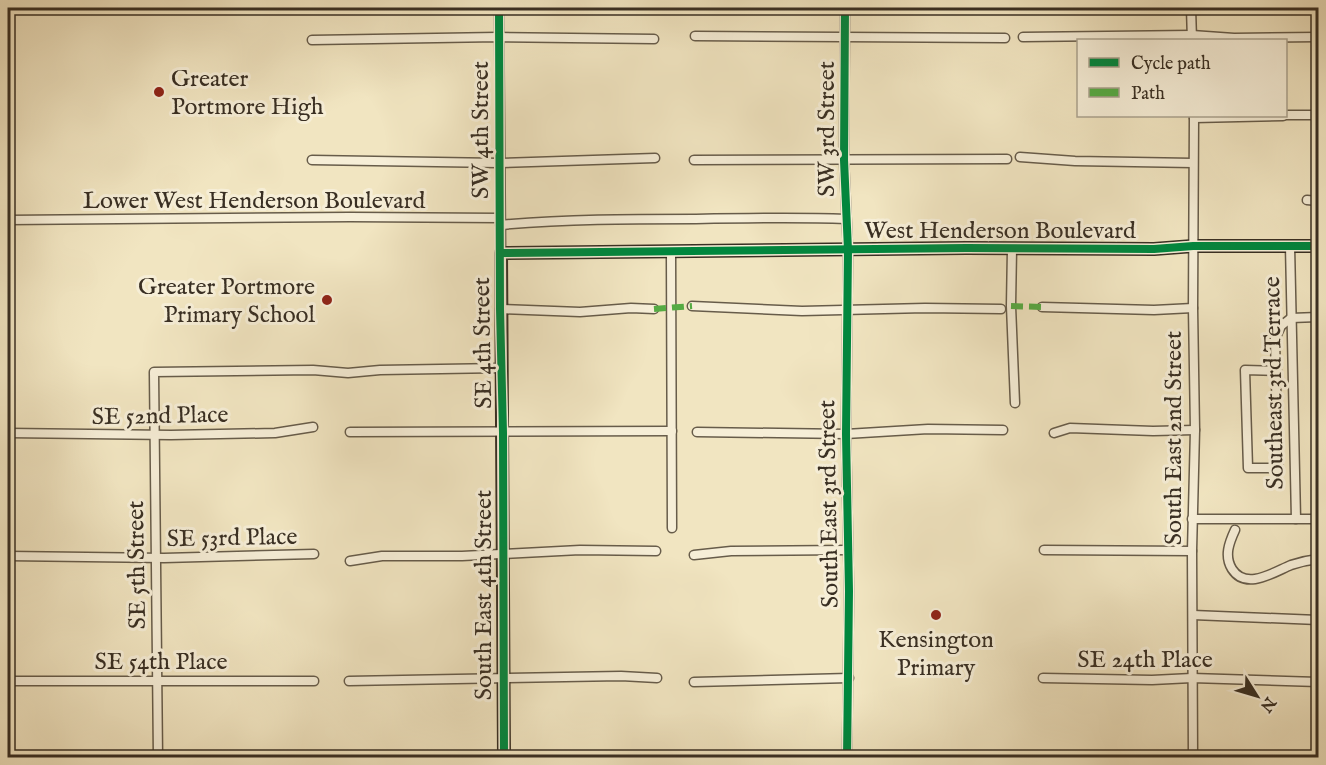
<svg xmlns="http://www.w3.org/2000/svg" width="1326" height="765" viewBox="0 0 1326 765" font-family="'IM FELL English',serif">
	<rect width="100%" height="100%" fill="#f1e5c1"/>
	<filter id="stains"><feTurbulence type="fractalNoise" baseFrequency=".00333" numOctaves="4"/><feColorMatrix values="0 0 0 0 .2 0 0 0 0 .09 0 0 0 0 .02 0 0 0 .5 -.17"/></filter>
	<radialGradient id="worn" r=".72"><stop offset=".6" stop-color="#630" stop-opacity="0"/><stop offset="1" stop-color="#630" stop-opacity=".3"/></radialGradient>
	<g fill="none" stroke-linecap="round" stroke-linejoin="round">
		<g stroke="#675c4a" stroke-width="11">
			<g id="street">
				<polyline points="499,8 501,253"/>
				<polyline points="845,8 844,160 848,250 846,434 849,591 847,758"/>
				<polyline points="1191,8 1192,40"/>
				<polyline points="695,36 1005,38"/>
				<polyline points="1023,37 1192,35 1234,38 1318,37"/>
				<polyline points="312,40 498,37 654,39"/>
				<polyline points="1286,115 1318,115"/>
				<polyline points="1194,118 1283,116"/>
				<polyline points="1020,157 1075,161 1193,163"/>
				<polyline points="312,160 499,163 655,158"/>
				<polyline points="694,160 1007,159"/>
				<polyline points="1307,200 1318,201"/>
				<polyline points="8,220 350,217 500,218"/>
				<path d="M500 225C565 219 630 219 696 219 746 218 796 217 846 219"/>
				<polyline points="1290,246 1296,519"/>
				<polyline points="1012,249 1011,306 1015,403"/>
				<polyline points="671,252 672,528"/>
				<polyline points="692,306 802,311 925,308 1001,309"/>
				<polyline points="1042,307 1154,310 1193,308"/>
				<polyline points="500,309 580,312 631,308 654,309"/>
				<polyline points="1277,371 1245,370 1248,468 1278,468 1275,339 1281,326 1291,318 1318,317"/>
				<polyline points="350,432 672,431"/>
				<polyline points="697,432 846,434 928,429 1003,430"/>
				<polyline points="8,433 171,435 275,433 313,427"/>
				<polyline points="1054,433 1070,428 1153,431 1195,430"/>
				<polyline points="1192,519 1318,519"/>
				<path d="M1235 530C1229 543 1224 556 1232 569 1246 591 1274 572 1291 565 1300 562 1309 560 1318 559"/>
				<polyline points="1044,550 1192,551"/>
				<polyline points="694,555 731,551 848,550"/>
				<polyline points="8,556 164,558 314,554"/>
				<polyline points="350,561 382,556 462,556 580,550 656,551"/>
				<polyline points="1193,615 1318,620"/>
				<polyline points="1043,678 1152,680 1192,678 1318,682"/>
				<polyline points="8,681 314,681"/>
				<polyline points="349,681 621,676 657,678"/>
				<polyline points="694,682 849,678"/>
				<polyline points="158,758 154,372 313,370 348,373 380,370 501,368"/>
				<polyline points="1193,758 1192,551 1195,430 1193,308 1194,116"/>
			</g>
		</g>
		<g stroke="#392f23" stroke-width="14">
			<polyline id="secondary" points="504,758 501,253 966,248 1154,249 1193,246 1318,246"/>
		</g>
		<use href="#street" stroke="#f6eed7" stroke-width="8"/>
		<use href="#secondary" stroke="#f6eed7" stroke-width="10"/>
		<g stroke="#55ab43" stroke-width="6" stroke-dasharray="12 6" stroke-linecap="butt">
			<polyline points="1011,306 1042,307"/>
			<polyline points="654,309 692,306"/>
		</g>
		<g stroke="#f6eed7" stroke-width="11">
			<g id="cycleway">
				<polyline points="499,8 500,309 503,433 504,758"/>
				<polyline points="845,8 844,160 848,250 846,434 849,591 847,758"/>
				<polyline points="501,253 966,248 1154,249 1193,246 1318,246"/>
			</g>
		</g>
		<use href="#cycleway" stroke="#00873e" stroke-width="8"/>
	</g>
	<g fill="#8f2418" stroke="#f6eed7" stroke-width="2">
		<circle cx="159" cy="92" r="6"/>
		<circle cx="327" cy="300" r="6"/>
		<circle cx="936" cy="615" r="6"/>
	</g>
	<g text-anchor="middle" stroke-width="6" stroke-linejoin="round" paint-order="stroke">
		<g font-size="24" fill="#392f23" stroke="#f6eed7" text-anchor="start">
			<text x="171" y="86">Greater<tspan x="171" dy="28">Portmore High</tspan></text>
			<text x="315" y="294" text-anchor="end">Greater Portmore<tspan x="315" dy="28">Primary School</tspan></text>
			<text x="936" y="647" text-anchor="middle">Kensington<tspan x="936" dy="28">Primary</tspan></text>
		</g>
		<g font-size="24" fill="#392f23" stroke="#f6eed7">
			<text transform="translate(826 129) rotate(-90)" y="8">SW 3rd Street</text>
			<text transform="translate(480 130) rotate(-90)" y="8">SW 4th Street</text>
			<text x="254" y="208">Lower West Henderson Boulevard</text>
			<text x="1000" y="238">West Henderson Boulevard</text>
			<text transform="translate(482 343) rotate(-91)" y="8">SE 4th Street</text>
			<text transform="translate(1273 383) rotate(-91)" y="8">Southeast 3rd Terrace</text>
			<text transform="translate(160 415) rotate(-1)" y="8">SE 52nd Place</text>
			<text transform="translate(1173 438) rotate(-90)" y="8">South East 2nd Street</text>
			<text transform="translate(828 504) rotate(-91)" y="8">South East 3rd Street</text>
			<text transform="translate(232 537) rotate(-1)" y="8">SE 53rd Place</text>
			<text transform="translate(136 565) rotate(-91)" y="8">SE 5th Street</text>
			<text transform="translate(483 595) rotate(-90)" y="8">South East 4th Street</text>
			<text x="1145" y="667">SE 24th Place</text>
			<text x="161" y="669">SE 54th Place</text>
		</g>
	</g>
	<rect width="1326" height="765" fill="none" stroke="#f1e5c1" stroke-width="30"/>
	<rect x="9" y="9" width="1308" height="747" fill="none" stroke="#392f23" stroke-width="3"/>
	<rect x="15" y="15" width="1296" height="735" fill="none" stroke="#392f23" stroke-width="1.5"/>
	<rect x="1077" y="39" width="210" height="78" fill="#f6eed7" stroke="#aaa28f" stroke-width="1.5"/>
	<rect x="1089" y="58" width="30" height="9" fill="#00873e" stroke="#aaa28f" stroke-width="1.5"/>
	<text x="1131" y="69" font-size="18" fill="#392f23">Cycle path</text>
	<rect x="1089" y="88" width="30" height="9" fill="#55ab43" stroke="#aaa28f" stroke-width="1.5"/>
	<text x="1131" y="99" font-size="18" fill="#392f23">Path</text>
	<g transform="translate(1257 696) rotate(127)" stroke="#f6eed7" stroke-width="4.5" paint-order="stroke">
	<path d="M0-4.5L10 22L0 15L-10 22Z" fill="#392f23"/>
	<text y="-9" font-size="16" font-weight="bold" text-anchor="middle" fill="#392f23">N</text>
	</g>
	<rect width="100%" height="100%" filter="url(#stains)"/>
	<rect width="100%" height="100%" fill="url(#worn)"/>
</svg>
